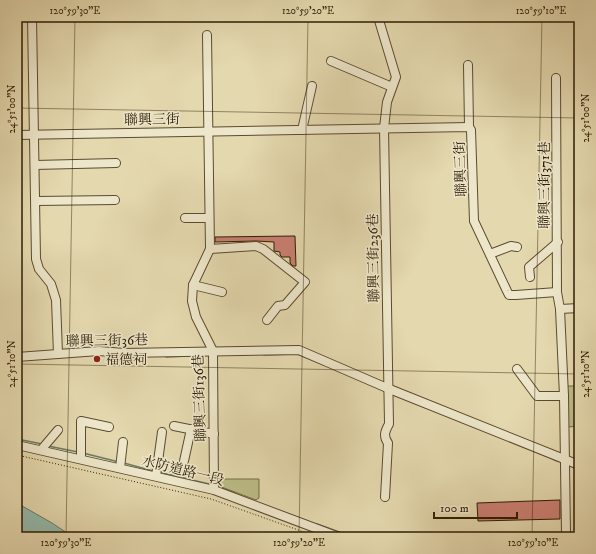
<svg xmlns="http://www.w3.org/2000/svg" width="596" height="554" viewBox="0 0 596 554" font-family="'IM FELL DW Pica','Noto Serif TC',serif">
	<rect width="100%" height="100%" fill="#e4d8ae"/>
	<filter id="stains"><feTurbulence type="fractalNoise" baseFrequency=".005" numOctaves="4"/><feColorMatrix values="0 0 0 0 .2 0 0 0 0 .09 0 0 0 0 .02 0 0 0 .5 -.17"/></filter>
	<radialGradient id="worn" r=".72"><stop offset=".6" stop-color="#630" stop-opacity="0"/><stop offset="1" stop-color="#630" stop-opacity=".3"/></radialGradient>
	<g fill="#bbbc86" stroke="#746c45">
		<polygon points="567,386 579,386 579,426 568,427"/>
		<polygon points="218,479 259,479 259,498 256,500 219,486"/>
	</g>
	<polygon fill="#95baab" stroke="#6c7b68" points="17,503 52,523 73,537 17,537"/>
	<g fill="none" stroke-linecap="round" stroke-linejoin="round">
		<g stroke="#6c7b68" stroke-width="1.5">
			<polyline points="264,355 297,354 324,365"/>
			<polyline points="166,357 188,356"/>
			<polyline points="17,439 42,444"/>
			<polyline points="48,446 78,452"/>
			<polyline points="83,453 119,462"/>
			<polyline points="551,458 557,461"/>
			<polyline points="124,463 153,471"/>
			<polyline points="569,465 579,470"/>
			<polyline points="159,472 209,484"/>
			<polyline points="218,487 235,493"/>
			<polyline points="317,524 353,537"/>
		</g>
	</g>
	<g fill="#cb7f72" stroke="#2e1c04">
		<polygon points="295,236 296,266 293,266 290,263 290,257 282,257 280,255 280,252 274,251 274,242 256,241 215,242 215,237"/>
		<polygon points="560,500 560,519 478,521 477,503"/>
	</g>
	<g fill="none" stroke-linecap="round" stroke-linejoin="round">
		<g stroke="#5c4b2e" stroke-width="10">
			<g id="minor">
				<polyline points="32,17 36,259 39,269 51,284 56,300 58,354"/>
				<path d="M378 17 396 77 387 102 384 128 389 424C385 431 383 436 388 443L385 497"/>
				<polyline points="207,35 210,249 193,285 192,301 196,317 213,351 214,490"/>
				<polyline points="331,61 392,87"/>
				<polyline points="468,65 469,127"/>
				<polyline points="556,78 557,292 560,309 564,396 566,533"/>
				<polyline points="302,130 312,86"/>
				<polyline points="17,135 469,127 471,130 474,221 507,291 509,295 516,295 557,292"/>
				<polyline points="35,165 116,163"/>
				<polyline points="36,201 115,200"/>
				<polyline points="185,218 209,218"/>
				<polyline points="210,249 256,246 263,249 305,282 285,305 278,306 267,320"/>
				<polyline points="490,254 511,246 517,247"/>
				<polyline points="530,277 529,267 558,242"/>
				<polyline points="193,285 222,292"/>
				<polyline points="560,309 579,308"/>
				<polyline points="17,357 99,351 124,353 299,350 387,388 579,465"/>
				<polyline points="517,369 537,396 564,396"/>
				<polyline points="174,426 214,434"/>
				<polyline points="17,445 214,490 339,537"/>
				<polyline points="41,450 58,430"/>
				<polyline points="81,459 81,421 109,427"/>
				<polyline points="184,461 191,429"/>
				<polyline points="120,468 123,442"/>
				<polyline points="156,476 162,432"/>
			</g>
		</g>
		<polyline stroke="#2e1c04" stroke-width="1" stroke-dasharray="1 2" stroke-linecap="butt" points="17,455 211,499 318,537"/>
		<use href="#minor" stroke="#ede6ca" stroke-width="8"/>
	</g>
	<path fill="none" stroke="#2e1c04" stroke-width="1" stroke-opacity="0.45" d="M17 108 579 118M17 364 579 374M66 537 75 17M299 537 308 17M532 537 542 17"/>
	<circle fill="#8f2418" stroke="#ede6ca" stroke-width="1.5" cx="97" cy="359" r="4"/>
	<g text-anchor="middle" stroke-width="3" stroke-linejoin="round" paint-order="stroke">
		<g font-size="14" fill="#2e1c04" stroke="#ede6ca">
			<text transform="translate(152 119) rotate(-1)" y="5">聯興三街</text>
			<text transform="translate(460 169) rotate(-92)" y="5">聯興三街</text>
			<text transform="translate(544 185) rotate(-90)" y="5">聯興三街371巷</text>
			<text transform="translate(373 258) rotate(-91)" y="5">聯興三街236巷</text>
			<text transform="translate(107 340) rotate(-1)" y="5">聯興三街36巷</text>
			<text transform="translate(199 398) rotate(-92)" y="5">聯興三街136巷</text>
			<text transform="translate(183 470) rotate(14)" y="5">水防道路一段</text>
		</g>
		<g font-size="14" fill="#2e1c04" stroke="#ede6ca" text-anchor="start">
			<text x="105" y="364">福德祠</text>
		</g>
	</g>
	<rect width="596" height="554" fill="none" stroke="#e4d8ae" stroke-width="44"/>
	<path d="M434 512v6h83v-6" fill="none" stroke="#2e1c04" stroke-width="2"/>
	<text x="440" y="512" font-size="12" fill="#2e1c04" stroke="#ede6ca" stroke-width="3" paint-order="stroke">100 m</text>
	<rect x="22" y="22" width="552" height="510" fill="none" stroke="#2e1c04" stroke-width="1.5"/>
	<g font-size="10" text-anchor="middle" fill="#2e1c04">
		<text x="75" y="14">120°59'30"E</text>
		<text x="308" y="14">120°59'20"E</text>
		<text x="541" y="14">120°59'10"E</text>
		<text transform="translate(11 109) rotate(-90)" y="4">24°51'00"N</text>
		<text transform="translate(585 118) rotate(-90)" y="4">24°51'00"N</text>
		<text transform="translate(11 364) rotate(-90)" y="4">24°51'10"N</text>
		<text transform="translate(585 374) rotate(-90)" y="4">24°51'10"N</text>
		<text x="66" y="546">120°59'30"E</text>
		<text x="299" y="546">120°59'20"E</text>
		<text x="533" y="546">120°59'10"E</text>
	</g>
	<rect width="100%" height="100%" filter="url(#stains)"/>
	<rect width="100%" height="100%" fill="url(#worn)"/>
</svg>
